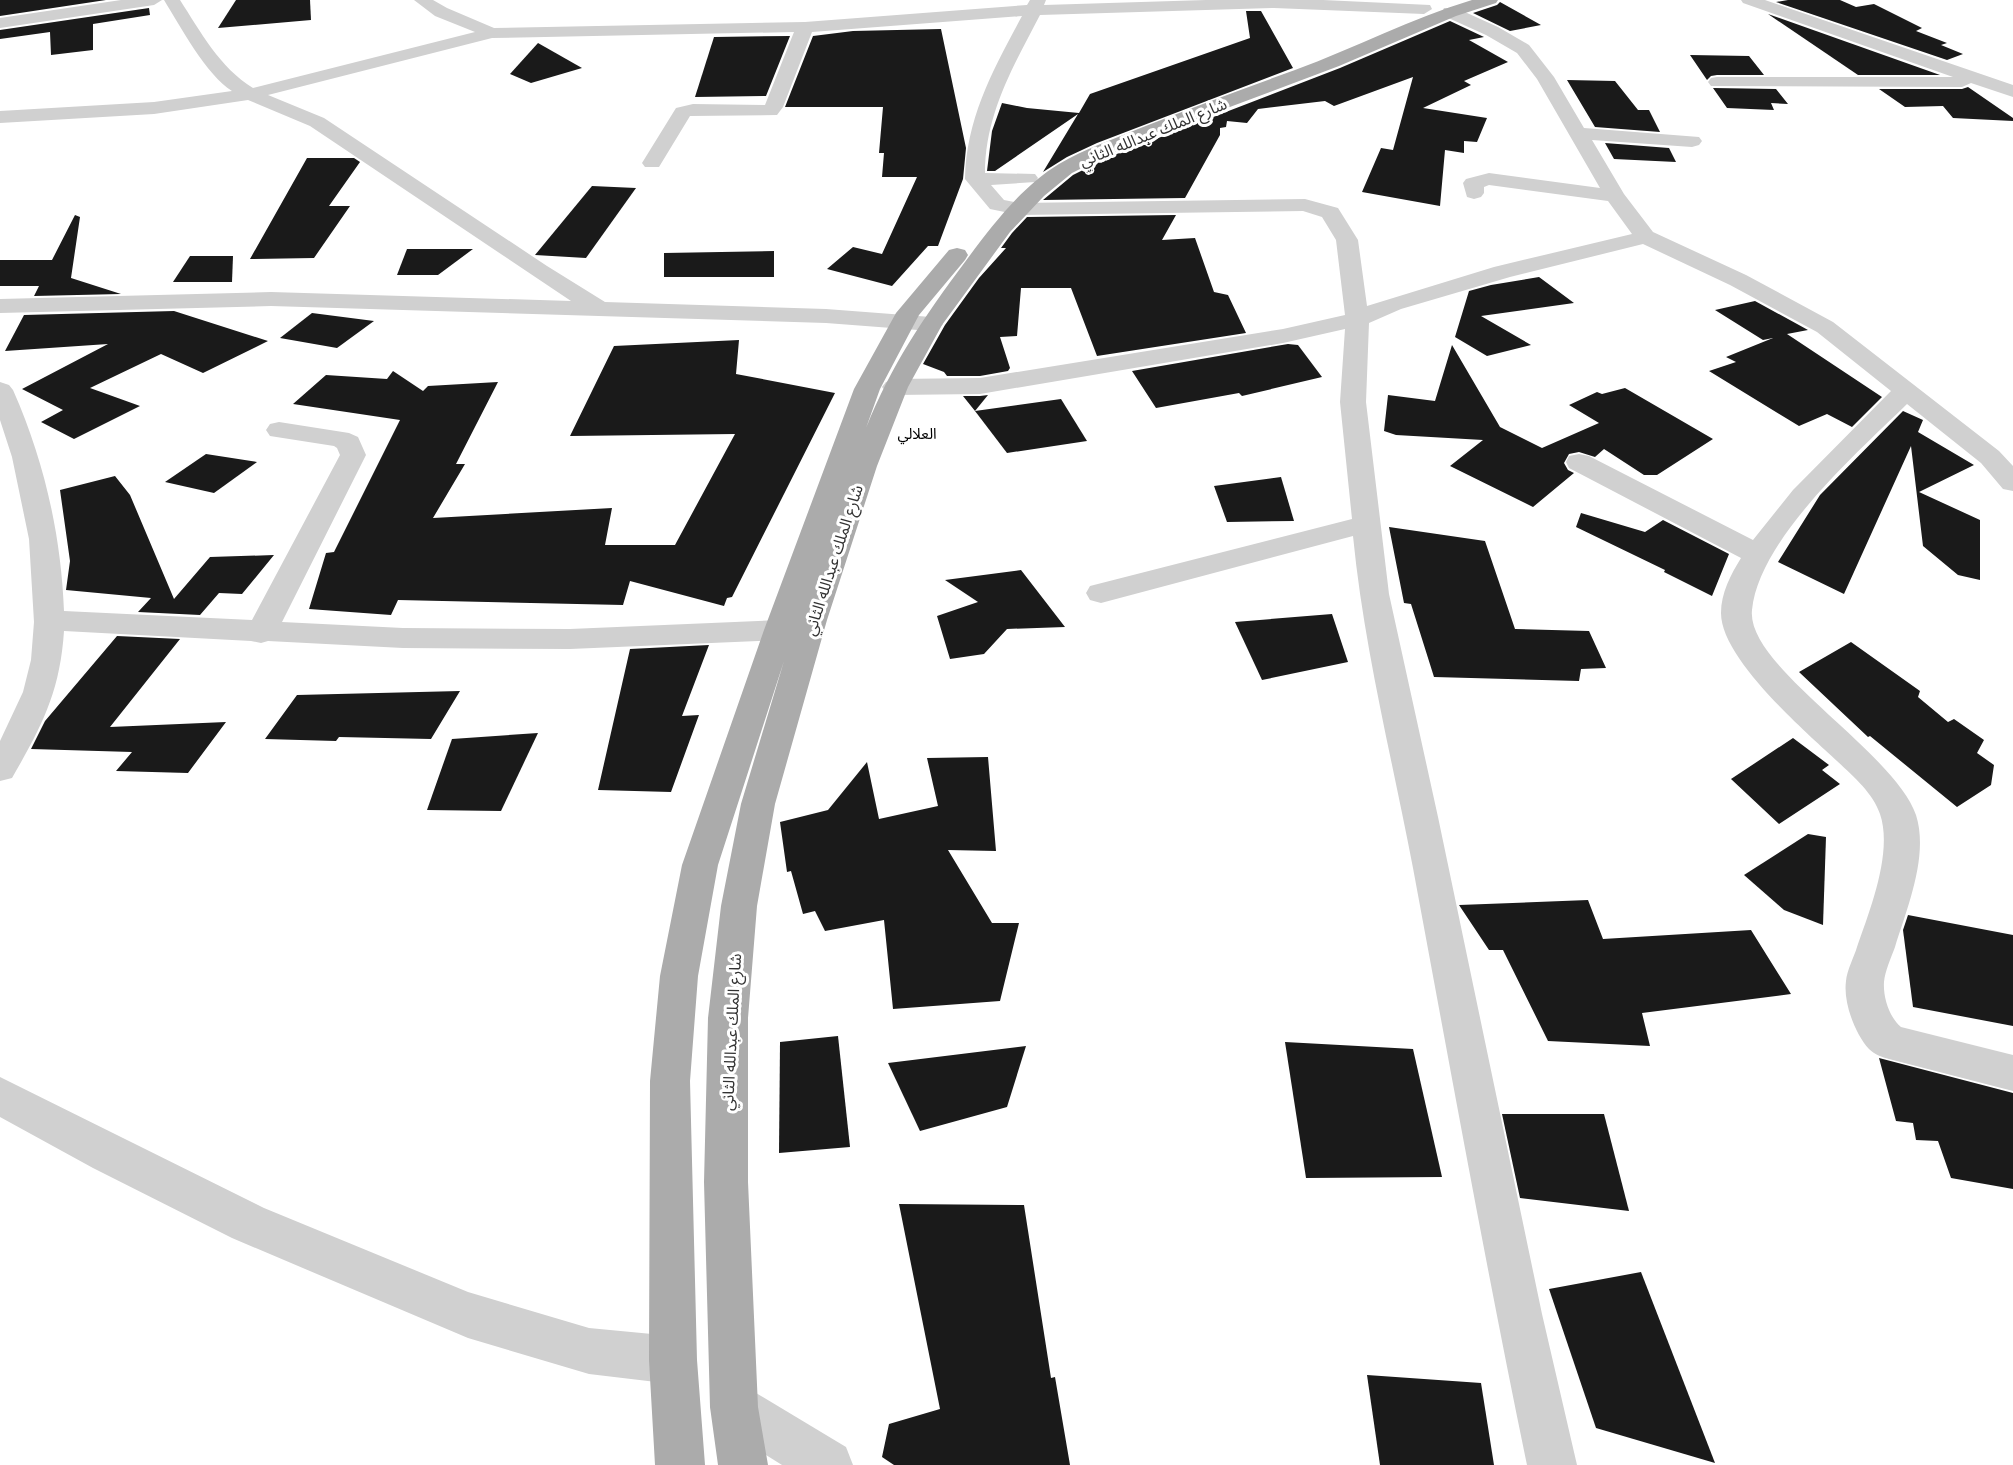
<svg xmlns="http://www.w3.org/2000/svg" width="2013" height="1465" viewBox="0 0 2013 1465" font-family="Raleway,'Noto Sans Arabic',sans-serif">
	<rect width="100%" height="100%" fill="#fff"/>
	<g fill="#1a1a1a">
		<polygon points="0,0 106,0 0,16"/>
		<polygon points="236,0 310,0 311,20 218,28"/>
		<polygon points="1788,0 1840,0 1856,7 1874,4 1922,28 1916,31 1947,43 1941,45 1963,54 1947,60 1776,2"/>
		<polygon points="1500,2 1541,25 1510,31 1473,13 1497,5"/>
		<polygon points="149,8 150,15 93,24 93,50 51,55 50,32 0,39 0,30"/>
		<polygon points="1246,11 1261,11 1293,68 1097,143 1067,157 1043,172 1078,114 995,171 987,171 992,131 1002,103 1027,108 1079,113 1090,94 1250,38"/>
		<polygon points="1768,14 1940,75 1858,75"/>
		<polygon points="1450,21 1484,37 1469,40 1508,62 1464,81 1471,85 1423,108 1487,118 1477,142 1464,141 1464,153 1445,150 1440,206 1362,192 1381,148 1393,150 1413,77 1334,106 1325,101 1258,109 1247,123 1227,121 1226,127 1220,128 1220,135 1185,198 1043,200 1073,175 1109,157 1340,68"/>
		<polygon points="941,29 966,148 963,179 938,246 928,246 892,286 827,269 853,247 882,254 917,177 882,177 884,153 879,153 883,107 785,107 813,36 853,31"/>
		<polygon points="790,36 766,96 695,97 714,37"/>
		<polygon points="538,43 582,68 531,83 510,74"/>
		<polygon points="1690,55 1749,56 1764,75 1717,75 1711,76 1707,80"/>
		<polygon points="1567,80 1615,81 1638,110 1649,110 1660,132 1595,127"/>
		<polygon points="1968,87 2013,118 2013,121 1953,118 1943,106 1905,107 1879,89 1962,89"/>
		<polygon points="1713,88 1776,89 1788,104 1771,103 1774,110 1727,108"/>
		<polygon points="1605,143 1669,148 1676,162 1614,159"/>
		<polygon points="307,158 354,158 360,162 329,206 350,206 314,258 250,259"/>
		<polygon points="592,186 636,188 586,258 535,255"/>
		<polygon points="75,215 80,217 71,278 121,294 34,296 39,286 0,286 0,260 52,260"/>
		<polygon points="1176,215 1162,240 1195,238 1214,292 1228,295 1246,333 1097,356 1071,288 1021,288 1017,336 1000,337 1010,368 1008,371 980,376 947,376 944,372 923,364 945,325 979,278 1006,248 1001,248 1012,233 1027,217"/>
		<polygon points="407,249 473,249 438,275 397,275"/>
		<polygon points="774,251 774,277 664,277 664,253"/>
		<polygon points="190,256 233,256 232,282 173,282"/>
		<polygon points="1539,277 1574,303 1481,316 1531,345 1487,356 1455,337 1469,291 1491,285"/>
		<polygon points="1755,301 1808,330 1787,334 1882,397 1852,427 1827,414 1799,426 1709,371 1736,362 1726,357 1773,338 1763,340 1715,310"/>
		<polygon points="174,311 268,341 203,373 161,354 90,388 140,406 74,439 41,422 63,410 22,389 108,344 5,351 24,315"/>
		<polygon points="312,313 374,321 337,348 280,338"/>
		<polygon points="739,340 736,374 835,393 732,597 727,598 724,606 630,581 623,605 398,600 391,615 309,609 326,553 334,552 400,420 293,404 326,375 387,379 393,371 423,391 428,386 498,382 456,464 465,464 433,518 612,508 605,545 675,545 735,434 570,436 614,346"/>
		<polygon points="1288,344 1298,345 1322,377 1242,396 1239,393 1156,408 1132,371"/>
		<polygon points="1452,345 1500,427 1542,448 1599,423 1569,405 1597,392 1602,394 1625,388 1713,439 1657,475 1644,475 1604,449 1595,457 1579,452 1569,454 1564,463 1568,470 1574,473 1533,507 1450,466 1483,440 1396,435 1384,431 1388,395 1435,401"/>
		<polygon points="988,395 975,411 963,396 980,396"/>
		<polygon points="1061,399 1087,441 1007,453 975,411"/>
		<polygon points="1903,411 1923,420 1918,432 1974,465 1919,492 1980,520 1980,580 1958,575 1923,546 1911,446 1844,594 1778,562 1820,495"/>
		<polygon points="206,454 257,462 214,493 165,482"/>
		<polygon points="115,476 130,495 174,599 210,557 274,555 242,594 219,593 200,615 138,612 151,598 66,590 70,561 60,490"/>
		<polygon points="1281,477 1294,521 1227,522 1214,486"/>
		<polygon points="1581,513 1645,532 1663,520 1729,554 1712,596 1664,572 1665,570 1576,527"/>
		<polygon points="1389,527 1485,541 1515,629 1589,631 1606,668 1581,669 1579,681 1434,677 1411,604 1404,603"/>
		<polygon points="1021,570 1065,627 1007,629 984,654 950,659 937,616 978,602 945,580"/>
		<polygon points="1332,614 1348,662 1262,680 1235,622"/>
		<polygon points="117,636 180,639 110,727 226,722 188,773 116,771 132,752 31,749 45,721"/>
		<polygon points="1851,642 1920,691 1918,697 1948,722 1954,719 1984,740 1977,753 1994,765 1991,785 1957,807 1870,736 1868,737 1799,672"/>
		<polygon points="709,645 682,716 699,715 671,792 598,790 630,649"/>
		<polygon points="460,691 431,739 339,737 336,741 265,739 297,695"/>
		<polygon points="538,733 501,811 427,810 452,739"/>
		<polygon points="1793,738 1829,765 1822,770 1840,784 1779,824 1731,779"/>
		<polygon points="988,757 996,851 948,850 992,923 1019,923 1000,1001 893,1009 884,920 825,931 815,911 803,914 791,871 787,872 780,822 828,810 867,762 879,819 938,806 927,758"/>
		<polygon points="1808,834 1826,837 1823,925 1784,910 1744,875"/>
		<polygon points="1588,900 1603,939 1751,930 1791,994 1642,1013 1650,1046 1548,1041 1503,950 1489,950 1459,905"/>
		<polygon points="1908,915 2013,935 2013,1026 1913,1007 1903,930"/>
		<polygon points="838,1036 850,1147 779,1153 780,1042"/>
		<polygon points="1285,1042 1413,1049 1442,1177 1306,1178"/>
		<polygon points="1026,1046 1007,1107 920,1131 888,1063"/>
		<polygon points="1879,1058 2013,1093 2013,1189 1951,1178 1938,1141 1916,1140 1913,1123 1896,1121"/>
		<polygon points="1502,1114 1604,1114 1629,1211 1520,1198"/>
		<polygon points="899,1204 1024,1205 1051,1378 1055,1377 1070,1465 894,1465 882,1457 889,1424 940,1409"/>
		<polygon points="1641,1272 1715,1463 1596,1428 1549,1289"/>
		<polygon points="1367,1375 1481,1383 1494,1465 1380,1465"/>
	</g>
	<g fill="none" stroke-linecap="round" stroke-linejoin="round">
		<g fill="#d0d0d0" fill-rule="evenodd">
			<polygon points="121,0 162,0 154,5 0,28 0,18"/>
			<path d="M164 0H180C200 31 220 68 253 88L475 32 435 16 414 0H433L447 8 494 28 805 22 1027 5 1030 0H1046L1044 5 1206 0H1323L1430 5 1432 9 1424 14 1274 8 1040 15C1014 65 985 114 985 173L1035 174 1038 178 1035 182 991 185 1004 200 1019 203 1305 199 1338 208 1358 240 1367 306 1494 267 1632 234 1608 201 1489 185 1484 187V193L1481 197 1474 199 1467 197 1463 183 1466 179 1489 173 1600 188 1537 79 1517 53 1486 35 1444 16 1442 12 1444 8H1456L1498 27 1529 45 1554 77 1584 128 1699 137 1702 141 1699 145 1692 147 1592 140 1624 194 1653 232 1746 275 1833 322 1999 451 2013 466V491L2003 489 1981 463 1907 404C1857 453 1759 539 1752 610 1746 667 1894 751 1916 815 1929 856 1907 908 1895 947 1891 958 1885 971 1884 982 1883 997 1889 1017 1901 1027L2013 1055V1091L1889 1059C1882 1057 1875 1055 1869 1049 1855 1034 1843 1002 1846 981 1847 970 1854 957 1857 947 1870 910 1893 852 1880 814 1873 793 1853 776 1837 761 1805 731 1721 659 1721 613 1721 593 1731 574 1741 558L1569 468 1566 462 1569 456 1579 454 1589 456 1753 540 1793 490 1891 391 1817 332 1730 285 1643 244 1510 277 1401 309 1369 323 1366 402 1389 594 1438 817 1542 1314 1577 1465H1527C1486 1267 1450 1067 1413 868 1392 758 1364 648 1353 536L1101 603 1090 600 1086 593 1090 586 1352 519 1340 402 1345 329 1283 343 980 394 895 395 886 392 882 387 886 382 895 379 980 378 1283 329 1345 315 1336 240 1322 217 1303 211 1019 215 990 209 965 179C966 118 994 68 1022 16L812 32 783 107 777 115 690 116 659 167H645L642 163 676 108 693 104 765 105 794 32 492 38 268 95 324 118 547 266 605 302 826 309 931 317 939 319 943 324 939 329 931 331 826 323 271 306 0 313V299L271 292 571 301 310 126 248 100 154 114 0 123V111L154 102 232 91C207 76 180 26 164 0Z"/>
			<polygon points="1741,0 1765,0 2013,85 2013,97 1971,83 1962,87 1711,86 1708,82 1711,78 1717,77 1953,77 1743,3"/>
			<path d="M0 382 9 385 13 390C44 460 61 534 64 611L252 620 340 455 337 448 334 446 270 436 266 430 270 424 279 422 349 433 358 437 366 455 282 622 403 628 570 629 779 620 790 623 794 630 790 637 779 640 570 649 403 648 268 641 261 643 251 641 64 631C60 692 42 726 12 778L0 781V741L23 692 31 660 34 622 29 539 12 457 0 420Z"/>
			<polygon points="0,1077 264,1208 468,1292 589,1328 673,1336 690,1343 697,1360 690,1377 673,1384 589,1374 468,1338 232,1238 93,1168 0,1117"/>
			<polygon points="734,1383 751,1390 846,1447 853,1465 782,1465 717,1424 710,1407 717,1390"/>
		</g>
		<path fill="#ababab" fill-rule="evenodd" d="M1472 0H1498L1496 3 1456 16 1339 66 1187 123 1108 155 1072 173 1044 196 1010 232 942 325 908 387 877 466 827 620 775 804 757 906 748 1018V1182L758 1407 768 1465H718L710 1407 704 1182 708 1018 721 906 741 804 784 661 718 865 698 976 690 1081 697 1360 705 1465H655L649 1360 650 1081 660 976 682 865 764 630 854 389 896 313 949 250 957 248 965 250 968 255 965 260 919 315 880 389 866 428C891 365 924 317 965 262 991 227 1021 187 1059 164 1084 149 1112 140 1138 129 1190 108 1243 89 1295 70 1355 48 1412 18 1472 0Z"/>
	</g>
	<g text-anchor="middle" stroke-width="6" stroke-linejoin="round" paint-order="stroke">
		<g font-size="15" fill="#000" stroke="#fff">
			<text x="917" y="439">العلالي</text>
		</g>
		<g font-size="16" fill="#333" stroke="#fff">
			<text transform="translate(1153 132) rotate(-22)" y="6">شارع الملك عبدالله الثاني</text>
			<text transform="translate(833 560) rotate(-72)" y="6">شارع الملك عبدالله الثاني</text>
			<text transform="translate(731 1032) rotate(-87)" y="6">شارع الملك عبدالله الثاني</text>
		</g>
	</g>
</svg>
